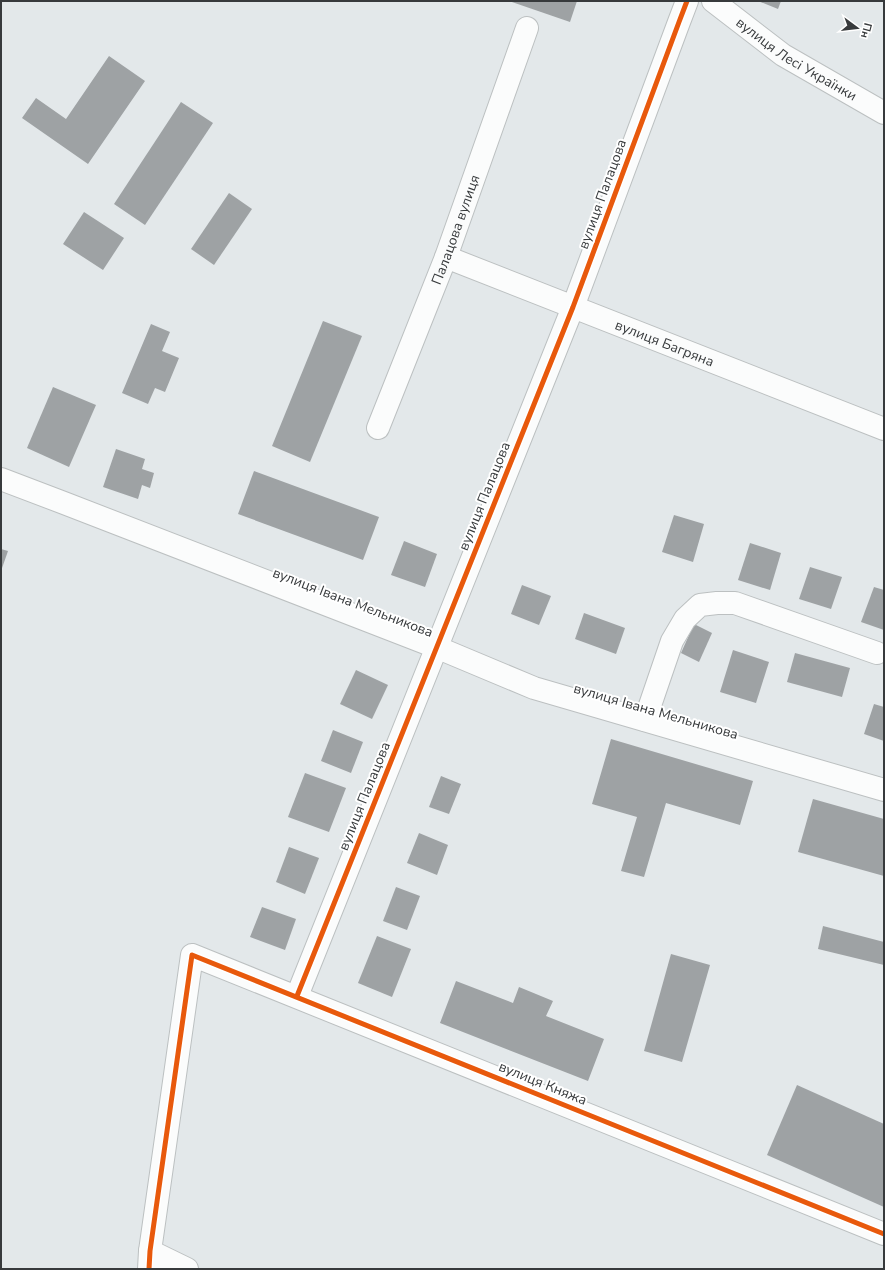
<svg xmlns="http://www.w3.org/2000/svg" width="885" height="1270" viewBox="0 0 885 1270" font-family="'Nunito Sans',sans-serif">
	<rect width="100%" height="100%" fill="#e3e8ea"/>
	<g fill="#9ea2a4">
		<polygon points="509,1 577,1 570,22"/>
		<polygon points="758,1 781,1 778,9"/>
		<polygon points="109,56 145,81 88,164 22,118 36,98 66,119"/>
		<polygon points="181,102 213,123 145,225 114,204"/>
		<polygon points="229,193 252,209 214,265 191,249"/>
		<polygon points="84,212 124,238 103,270 63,244"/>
		<polygon points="323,321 362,336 310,462 272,446"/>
		<polygon points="151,324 170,332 162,351 179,358 165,392 155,388 148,404 122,393"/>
		<polygon points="53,387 96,405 69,467 27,448"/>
		<polygon points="116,449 145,459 142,469 154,473 150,488 142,485 138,499 103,487"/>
		<polygon points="254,471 379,517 363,560 238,514"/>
		<polygon points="674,515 704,524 693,562 662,552"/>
		<polygon points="404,541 437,554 425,587 391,575"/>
		<polygon points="750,543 781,553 770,590 738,580"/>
		<polygon points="1,549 8,551 1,571"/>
		<polygon points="810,567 842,577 831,609 799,599"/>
		<polygon points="522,585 551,596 539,625 511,614"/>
		<polygon points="874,587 884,590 884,630 861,622"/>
		<polygon points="584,613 625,628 616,654 575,639"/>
		<polygon points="694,624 712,633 699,662 681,653"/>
		<polygon points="733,650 769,662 756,703 720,692"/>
		<polygon points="795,653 850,668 842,697 787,682"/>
		<polygon points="356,670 388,685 372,719 340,704"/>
		<polygon points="874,704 884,707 884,741 864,734"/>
		<polygon points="333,730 363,742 351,773 321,761"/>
		<polygon points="611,739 753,781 740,825 666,803 644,877 621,871 637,817 592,804"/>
		<polygon points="305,773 346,788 329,832 288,817"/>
		<polygon points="441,776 461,784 449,814 429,807"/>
		<polygon points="813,799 884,819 884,876 798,852"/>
		<polygon points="419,833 448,845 437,875 407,863"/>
		<polygon points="289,847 319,858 305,894 276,882"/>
		<polygon points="396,887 420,896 407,930 383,921"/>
		<polygon points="262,907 296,919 285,950 250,937"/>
		<polygon points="823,926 884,942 884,965 818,949"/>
		<polygon points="377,936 411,949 392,997 358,983"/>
		<polygon points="671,954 710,965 682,1062 644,1051"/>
		<polygon points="456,981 513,1003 519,987 553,1001 546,1016 604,1039 588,1081 440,1023"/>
		<polygon points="797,1085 884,1124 884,1207 767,1155"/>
	</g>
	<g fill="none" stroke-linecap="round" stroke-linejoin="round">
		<g stroke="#bcc0c1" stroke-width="24">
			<g id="minor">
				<path id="s1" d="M713 1 783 55 884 113"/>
				<path id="s2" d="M446 257 884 429"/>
				<path id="s3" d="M378 428 446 257 527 28"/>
				<polyline points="1,479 64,503 436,647 534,688 884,790"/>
				<polyline points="645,720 672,641 685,619 700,605 717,603 735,603 877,653"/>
				<polyline points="297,996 573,307 679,22 687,1"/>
				<polyline points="150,1251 187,1269"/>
				<polyline points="149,1269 150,1251 192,955 884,1234"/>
			</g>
		</g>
		<use href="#minor" stroke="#fbfcfc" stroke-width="22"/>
		<g stroke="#fff" stroke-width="8">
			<g id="cycleway">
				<polyline points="297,996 573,307 679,22 687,1"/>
				<polyline points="149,1269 150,1251 192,955 884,1234"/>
			</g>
		</g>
		<use href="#cycleway" stroke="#e8590c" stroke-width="5"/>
	</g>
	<g text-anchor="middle" stroke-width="4" stroke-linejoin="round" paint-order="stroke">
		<g font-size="14" fill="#373a3c" stroke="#fff">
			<text dy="5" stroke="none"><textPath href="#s1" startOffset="102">вулиця Лесі Українки</textPath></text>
			<text transform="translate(602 194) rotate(-70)" y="5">вулиця Палацова</text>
			<text dy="5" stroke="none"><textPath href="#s3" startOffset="213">Палацова вулиця</textPath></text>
			<text dy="5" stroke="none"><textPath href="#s2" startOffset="235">вулиця Багряна</textPath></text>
			<text transform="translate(484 496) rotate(-68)" y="5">вулиця Палацова</text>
			<text transform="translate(353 602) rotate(21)" y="5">вулиця Івана Мельникова</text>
			<text transform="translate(656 711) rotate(16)" y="5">вулиця Івана Мельникова</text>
			<text transform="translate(364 796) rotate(-68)" y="5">вулиця Палацова</text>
			<text transform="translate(543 1083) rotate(22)" y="5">вулиця Княжа</text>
		</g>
	</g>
	<rect width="885" height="1270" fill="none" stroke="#373a3c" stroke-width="4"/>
	<g transform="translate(857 28) rotate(105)" stroke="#ffffff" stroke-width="3" paint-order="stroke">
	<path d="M0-3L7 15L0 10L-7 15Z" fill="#373a3c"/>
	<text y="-6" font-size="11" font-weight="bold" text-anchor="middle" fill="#373a3c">Пн</text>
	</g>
</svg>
